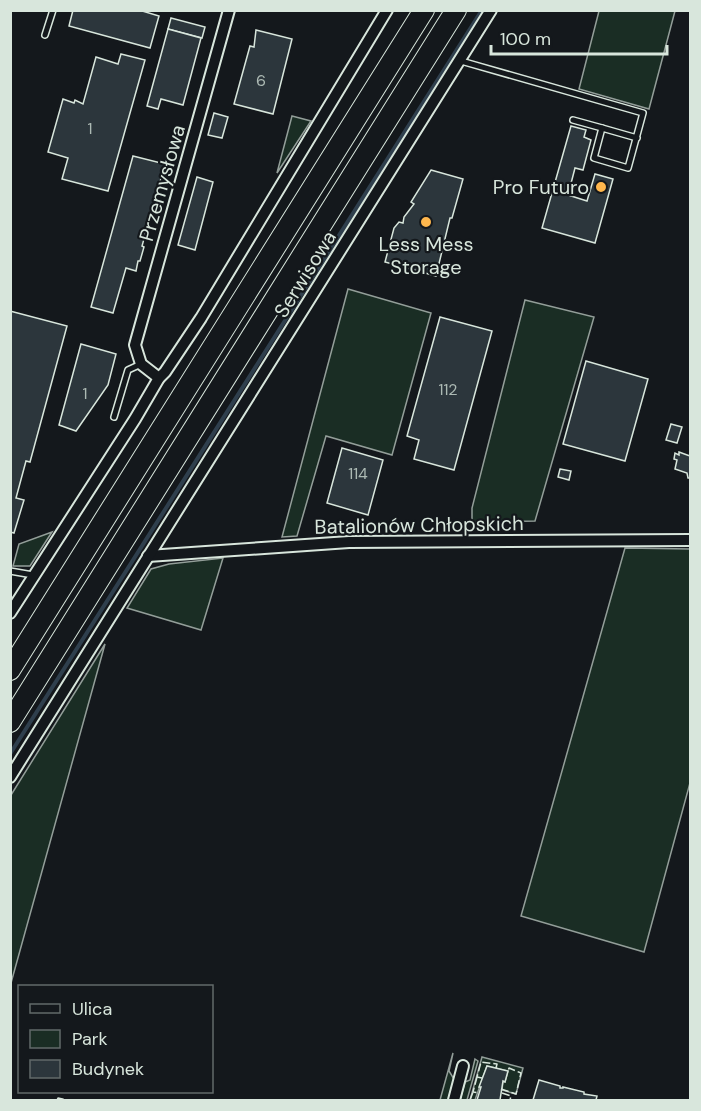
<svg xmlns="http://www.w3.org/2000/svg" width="701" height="1111" viewBox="0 0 701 1111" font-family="'DM Sans',sans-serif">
	<rect width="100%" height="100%" fill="#14181c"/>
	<g fill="#1a2d24" stroke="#939e99" stroke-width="1.5">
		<polygon points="599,11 675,11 649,109 579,89"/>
		<polygon points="292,116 311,121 277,173"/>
		<polygon points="348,289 431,313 392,455 326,436 297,536 282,537"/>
		<polygon points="525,300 594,317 535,521 472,522 472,508"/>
		<polygon points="52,532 30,566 13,566 19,544"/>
		<polygon points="625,548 690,549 690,783 644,952 521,916"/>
		<polygon points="223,558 201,630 127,608 151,569 169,564"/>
		<polygon points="105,644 11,983 11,795"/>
		<polygon points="453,1053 449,1071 454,1079 448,1100 440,1100"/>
		<polygon points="482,1057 523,1068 516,1094 502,1090 503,1081 505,1082 508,1071 487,1066 475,1100 470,1100"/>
		<polygon points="475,1059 478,1061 467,1100 460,1100 465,1082 470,1080"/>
	</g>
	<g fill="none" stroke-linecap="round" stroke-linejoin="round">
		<polyline stroke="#2f3f4d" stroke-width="4" points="10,754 482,10"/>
	</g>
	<g fill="#2c363c" stroke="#d8e6dc" stroke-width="1.5">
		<polygon points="73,10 139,10 159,16 150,48 69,26"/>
		<polygon points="171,18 205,27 202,38 168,29"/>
		<polygon points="168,29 201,38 183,105 161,99 158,109 147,106"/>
		<polygon points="256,30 292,39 273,114 234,104 250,46 254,47"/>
		<polygon points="121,54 145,60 108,191 62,179 68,158 48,152 63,99 74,103 75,100 83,104 96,57 118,64"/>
		<polygon points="214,113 228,117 222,138 208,135"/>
		<polygon points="571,126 586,130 584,137 591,140 583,170 575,168 568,195 587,201 595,174 613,179 595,243 542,228"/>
		<polygon points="133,156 165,164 142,246 144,247 140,261 138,261 136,271 126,268 113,313 91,307"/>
		<polygon points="431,170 463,179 452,218 450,218 436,276 385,262 394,228 399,222 403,223 404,217 414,204 411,202"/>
		<polygon points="197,177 213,182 195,250 178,245"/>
		<polygon points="10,311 67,326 30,462 26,461 16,498 24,500 14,533 10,532"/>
		<polygon points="440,317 492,331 454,470 414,459 419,440 407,436"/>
		<polygon points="81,344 116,354 108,385 76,431 59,425"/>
		<polygon points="586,361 648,379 625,461 563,444"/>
		<polygon points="671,424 682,427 677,443 666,440"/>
		<polygon points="342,448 383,460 368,515 327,503"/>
		<polygon points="679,452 690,456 690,478 688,478 687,473 675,469 677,460 674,459 675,453 679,455"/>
		<polygon points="560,469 571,471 569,480 558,477"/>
		<polygon points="487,1066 508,1071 505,1082 503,1081 500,1100 477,1100 481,1087 479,1087"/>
		<polygon points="539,1080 560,1086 560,1088 563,1088 563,1087 584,1092 584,1094 597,1096 596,1100 533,1100"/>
	</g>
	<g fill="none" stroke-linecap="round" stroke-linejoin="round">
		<g stroke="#d8e6dc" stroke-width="8">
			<g id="lane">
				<polyline points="45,35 53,10"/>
				<polyline points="461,61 643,113 628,168 594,158 602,128 637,138"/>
				<polyline points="573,120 602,128"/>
				<polyline points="114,417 128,370 141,364"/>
				<polyline points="10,571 33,575"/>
			</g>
		</g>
		<g stroke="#d8e6dc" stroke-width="14">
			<g id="street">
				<polyline points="159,378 141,364 135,345 229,10"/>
				<polyline points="148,556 349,542 690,540"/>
				<polyline points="10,613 135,419 159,378 165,372 201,318 387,10"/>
				<polyline points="10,777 491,10"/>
				<polyline points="454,1100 463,1066"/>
			</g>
		</g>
		<g stroke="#d8e6dc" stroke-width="22">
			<g id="highway">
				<polyline points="10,670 424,10"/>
				<polyline points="10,722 456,10"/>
			</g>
		</g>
		<use href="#lane" stroke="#14181c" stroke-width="5"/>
		<use href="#street" stroke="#14181c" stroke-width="10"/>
		<use href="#highway" stroke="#14181c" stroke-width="20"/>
		<g stroke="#d8e6dc" stroke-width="1.5" stroke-dasharray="8 3" stroke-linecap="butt">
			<polyline points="477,1077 473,1092 479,1093"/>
			<polyline points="482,1078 477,1077 481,1062 497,1064 496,1068"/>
			<polyline points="501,1089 516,1094 521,1073 509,1068 508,1071"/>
			<polyline points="502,1093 511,1096 510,1100"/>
			<polyline points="57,1100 58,1098 68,1100"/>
			<polyline points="470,1100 473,1092"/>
		</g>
	</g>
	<g fill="#ffb74d" stroke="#14181c" stroke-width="2">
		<circle cx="601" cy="187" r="6"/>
		<circle cx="426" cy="222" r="6"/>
	</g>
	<g text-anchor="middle" stroke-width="4.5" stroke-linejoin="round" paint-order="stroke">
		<g font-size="16" fill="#adbab4">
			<text x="261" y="86">6</text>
			<text x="90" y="134">1</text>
			<text x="448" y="395">112</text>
			<text x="85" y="399">1</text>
			<text x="358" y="479">114</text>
		</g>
		<g font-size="20" fill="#d8e6dc" stroke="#14181c">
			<text transform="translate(162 183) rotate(-74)" y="7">Przemysłowa</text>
			<text transform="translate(305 274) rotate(-58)" y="7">Serwisowa</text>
			<text transform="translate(419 525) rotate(-1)" y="7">Batalionów Chłopskich</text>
		</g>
		<g font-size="20" fill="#d8e6dc" stroke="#14181c" text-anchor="end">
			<text x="589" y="194">Pro Futuro</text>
			<text x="426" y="251" text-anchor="middle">Less Mess<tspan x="426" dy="23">Storage</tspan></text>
		</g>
	</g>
	<rect width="701" height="1111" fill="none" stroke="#d8e6dc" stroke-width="24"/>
	<rect x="18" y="985" width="195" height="108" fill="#14181c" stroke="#626a69" stroke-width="1.5"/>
	<rect x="30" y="1004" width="30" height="9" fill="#14181c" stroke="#626a69" stroke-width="1.5"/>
	<text x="72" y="1015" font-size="18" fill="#d8e6dc">Ulica</text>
	<rect x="30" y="1030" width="30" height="18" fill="#1a2d24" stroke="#626a69" stroke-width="1.5"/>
	<text x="72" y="1045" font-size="18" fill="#d8e6dc">Park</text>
	<rect x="30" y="1060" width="30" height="18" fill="#2c363c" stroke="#626a69" stroke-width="1.5"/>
	<text x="72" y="1075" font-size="18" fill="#d8e6dc">Budynek</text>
	<path d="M491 45v9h176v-9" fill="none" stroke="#d8e6dc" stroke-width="3"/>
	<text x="500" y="45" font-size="18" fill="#d8e6dc" stroke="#14181c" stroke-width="4.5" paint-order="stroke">100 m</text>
</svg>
